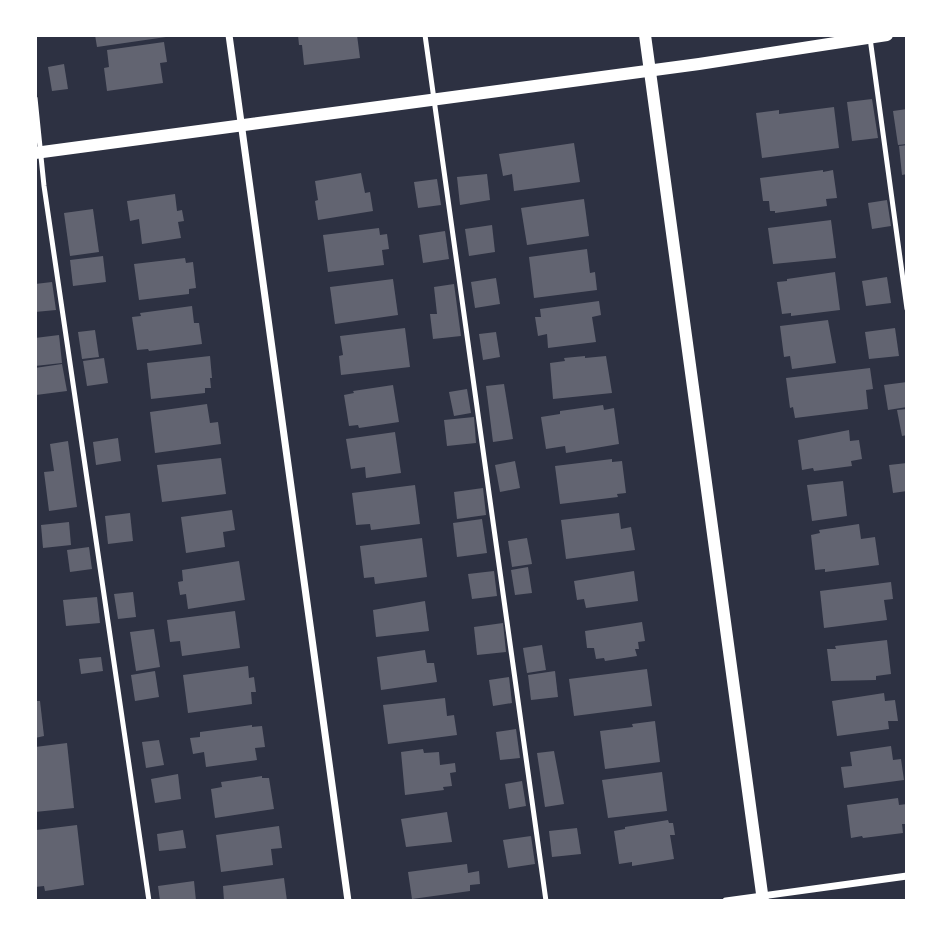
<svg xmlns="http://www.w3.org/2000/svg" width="942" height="936" viewBox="0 0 942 936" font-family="'Open Sans',sans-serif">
	<rect width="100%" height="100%" fill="#2d3142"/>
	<g fill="#626471">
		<polygon points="95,35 166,35 166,37 97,47"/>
		<polygon points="298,35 357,35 360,58 304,65 302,45 299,45"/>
		<polygon points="164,42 167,62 160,63 163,83 107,91 104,68 109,67 107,50"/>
		<polygon points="64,64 68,89 52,91 48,67"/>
		<polygon points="872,99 878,138 852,141 847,102"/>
		<polygon points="834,107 839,148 762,158 756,113 779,110 779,114"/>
		<polygon points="907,109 907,144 898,145 893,111"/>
		<polygon points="574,143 580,182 514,191 512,174 503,176 499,154"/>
		<polygon points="907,145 907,174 902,175 899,146"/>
		<polygon points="823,170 823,172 833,170 837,198 826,199 827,206 775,213 775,211 770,211 769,201 763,201 760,178"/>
		<polygon points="361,173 365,193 370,192 373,211 318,220 315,201 318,200 315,181"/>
		<polygon points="487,174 490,200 460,205 457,177"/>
		<polygon points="437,179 441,205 418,208 414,182"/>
		<polygon points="175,194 177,211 182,210 184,221 178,222 181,238 142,244 139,219 130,221 127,201"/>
		<polygon points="584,199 589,236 527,245 521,208"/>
		<polygon points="887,200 891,226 872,229 868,203"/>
		<polygon points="93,209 99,252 70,256 64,213"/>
		<polygon points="831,220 836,258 773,264 768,228"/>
		<polygon points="492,225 495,252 469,256 465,229"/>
		<polygon points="379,228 380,235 387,234 389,249 382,250 384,265 328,272 323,235"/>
		<polygon points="445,231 449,259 423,263 419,235"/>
		<polygon points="587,249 590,273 595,272 597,290 534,298 529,257"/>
		<polygon points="103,256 106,282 73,286 70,260"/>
		<polygon points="185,258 186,263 193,262 196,288 189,289 189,294 139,300 134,264"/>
		<polygon points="835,272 840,310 791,316 791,313 782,314 777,282 787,281 787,279"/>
		<polygon points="887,277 891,303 866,306 862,281"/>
		<polygon points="496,278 500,304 475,308 471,282"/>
		<polygon points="393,279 398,315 335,324 330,287"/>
		<polygon points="52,282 56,310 35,312 35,284"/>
		<polygon points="454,284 461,336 433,339 430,314 437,314 434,287"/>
		<polygon points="599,301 601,315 592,317 596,342 548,348 547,334 538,336 535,317 541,317 540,309"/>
		<polygon points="192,306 194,323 199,323 202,344 149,351 148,349 137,350 132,317 141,316 140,313"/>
		<polygon points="828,320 836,363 792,369 790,356 784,357 780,326"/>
		<polygon points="405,328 410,367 341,375 339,356 343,355 340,336"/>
		<polygon points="895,328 899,356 869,359 865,332"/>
		<polygon points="95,330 99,357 82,359 78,332"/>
		<polygon points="496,332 500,357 483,360 479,334"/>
		<polygon points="59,335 62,363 35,366 35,338"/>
		<polygon points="210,356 212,378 210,378 211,388 205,388 205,393 151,399 147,363"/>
		<polygon points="585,356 585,358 606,356 612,393 553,399 550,363 565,361 564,358"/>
		<polygon points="104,358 108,383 87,386 83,361"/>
		<polygon points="62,364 67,391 36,395 35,368"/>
		<polygon points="870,368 873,389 866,390 868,409 795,418 793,407 790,408 786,378"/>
		<polygon points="907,382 907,407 888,410 884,385"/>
		<polygon points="504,384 513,439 493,442 486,386"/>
		<polygon points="393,385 399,422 359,428 358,425 349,426 344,395 354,393 353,391"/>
		<polygon points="467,389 471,413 454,416 449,392"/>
		<polygon points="207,404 210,423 218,422 221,444 155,453 150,412"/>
		<polygon points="603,405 604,410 614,408 619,444 566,453 565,446 546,449 541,417 560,414 560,411"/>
		<polygon points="907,409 907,435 902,436 897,410"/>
		<polygon points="474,417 476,443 447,446 444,420"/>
		<polygon points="849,430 850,441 859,440 862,459 851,461 852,466 814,471 813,468 802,470 798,440"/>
		<polygon points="395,432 401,473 366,478 365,467 351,469 346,439"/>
		<polygon points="118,438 121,461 96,465 93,442"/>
		<polygon points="68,441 77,507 49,511 44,472 54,471 50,444"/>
		<polygon points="221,458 226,494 162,502 157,465"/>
		<polygon points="612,459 612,462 622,461 626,493 617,494 618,497 560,504 555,466"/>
		<polygon points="515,461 520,488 500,492 495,465"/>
		<polygon points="907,463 907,491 893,493 889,465"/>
		<polygon points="843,481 847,516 812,521 807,485"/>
		<polygon points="415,485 420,524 371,530 370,524 356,525 352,493"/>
		<polygon points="483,488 486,515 457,519 454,492"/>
		<polygon points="232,510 235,530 223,532 225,547 186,553 181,517"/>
		<polygon points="130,513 133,541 108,544 105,516"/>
		<polygon points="619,513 621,529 631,527 635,550 566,559 561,520"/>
		<polygon points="482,519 487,553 457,557 453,523"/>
		<polygon points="69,522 71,545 43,548 41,525"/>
		<polygon points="859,524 861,539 875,537 879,565 825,572 825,569 815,570 811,535 820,533 819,530"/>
		<polygon points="422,538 427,577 375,584 374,577 364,578 360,546"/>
		<polygon points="527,538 532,564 512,567 508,541"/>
		<polygon points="89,547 92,569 70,572 67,550"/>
		<polygon points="239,561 245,600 188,609 186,594 180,595 178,582 183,581 182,570"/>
		<polygon points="528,567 532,593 515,595 511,570"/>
		<polygon points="494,571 497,596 472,599 468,574"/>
		<polygon points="634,571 638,601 586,608 584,599 577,600 574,581"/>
		<polygon points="891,582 893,599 884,600 887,620 824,628 820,591"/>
		<polygon points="133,592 136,617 118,619 114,594"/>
		<polygon points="97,597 100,623 66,626 63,600"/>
		<polygon points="425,601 429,631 376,637 373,610"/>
		<polygon points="235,611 240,648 182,656 180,641 170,642 167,620"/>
		<polygon points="642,622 645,641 638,642 639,649 635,649 637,656 605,661 604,658 596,659 594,648 587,648 585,631"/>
		<polygon points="503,623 506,652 477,655 474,627"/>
		<polygon points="154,629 160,667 136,671 130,632"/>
		<polygon points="887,640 891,674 876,676 876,680 831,681 827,649 836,649 835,646"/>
		<polygon points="542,645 546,670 527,673 523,648"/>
		<polygon points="425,650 427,663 434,663 437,682 381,690 377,657"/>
		<polygon points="101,657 103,671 81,674 79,659"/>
		<polygon points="248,666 249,678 254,677 256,692 251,692 252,704 188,713 183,675"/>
		<polygon points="647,669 652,706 574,716 569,679"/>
		<polygon points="155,671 159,697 135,701 131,675"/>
		<polygon points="555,671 558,697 531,700 528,675"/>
		<polygon points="509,677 512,703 493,706 489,680"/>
		<polygon points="884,693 885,701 895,700 898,721 888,721 889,729 837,736 832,701"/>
		<polygon points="445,698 447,716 454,715 457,735 388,744 383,705"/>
		<polygon points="35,701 40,701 44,736 35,738"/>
		<polygon points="655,721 660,762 605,769 600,731 633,727 632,724"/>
		<polygon points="252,725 252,727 262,726 265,747 255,748 257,760 206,767 204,752 193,754 190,738 200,737 200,732"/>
		<polygon points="516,729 520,758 500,760 496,732"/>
		<polygon points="159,740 164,765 146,768 142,742"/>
		<polygon points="67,743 74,808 35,812 35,747"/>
		<polygon points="891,746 893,760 901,759 904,780 844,788 841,767 852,766 850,752"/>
		<polygon points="423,749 424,753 439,752 440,765 455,763 456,772 450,773 452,786 443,787 444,790 405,795 401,752"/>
		<polygon points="554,751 564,804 545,807 537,753"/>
		<polygon points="662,772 667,811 608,818 602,780"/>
		<polygon points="178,774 181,799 155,803 151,779"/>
		<polygon points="262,776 262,778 269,778 274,809 215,818 211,789 222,787 221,782"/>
		<polygon points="522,781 526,806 509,809 505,784"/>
		<polygon points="898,798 899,805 907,804 907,824 902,824 903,833 863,838 862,836 851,838 847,805"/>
		<polygon points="447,812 452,842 406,847 401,819"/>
		<polygon points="668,820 669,823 673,823 675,835 670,835 674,859 632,866 632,862 619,864 614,831 625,829 625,827"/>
		<polygon points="77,825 84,885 45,891 44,886 35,887 36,830"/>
		<polygon points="279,826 282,848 271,849 273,865 221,872 216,835"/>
		<polygon points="577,828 581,854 552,857 549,831"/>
		<polygon points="183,830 186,848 159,851 157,834"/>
		<polygon points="531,836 535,864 508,868 503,840"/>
		<polygon points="467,864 468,873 479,871 480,884 470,885 470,891 412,899 408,872"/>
		<polygon points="284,878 287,901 224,901 223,886"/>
		<polygon points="194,881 196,901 160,901 158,886"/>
	</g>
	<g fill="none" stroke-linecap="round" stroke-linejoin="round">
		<g stroke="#fff" stroke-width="5">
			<polyline points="425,35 546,901"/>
			<polyline points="870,38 907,309"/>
			<polyline points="35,98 44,186 149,901"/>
		</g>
		<g stroke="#fff" stroke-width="7">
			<polyline points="229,35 348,901"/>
			<polyline points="726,901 907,876"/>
		</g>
		<g stroke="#fff" stroke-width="12">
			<polyline points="645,35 763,901"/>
			<polyline points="35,153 699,64 887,35"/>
		</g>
	</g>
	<rect width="942" height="936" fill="none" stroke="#ffffff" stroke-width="74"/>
</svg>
